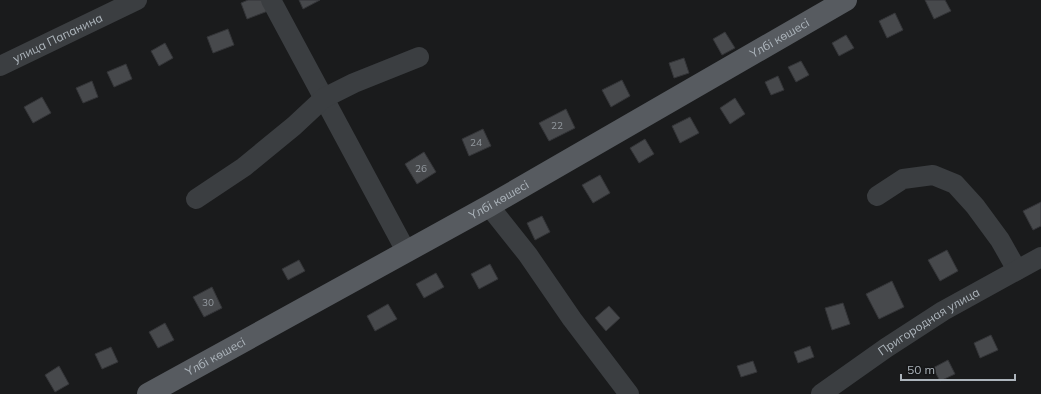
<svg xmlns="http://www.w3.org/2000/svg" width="1041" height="394" viewBox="0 0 1041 394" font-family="Mulish,sans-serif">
	<rect width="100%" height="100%" fill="#1a1b1c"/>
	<g fill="#47494c" stroke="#343538">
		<polygon points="248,0 264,0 268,11 247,19 241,3"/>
		<polygon points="299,0 320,0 303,9"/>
		<polygon points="925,0 945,0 951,11 934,19"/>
		<polygon points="895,13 903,30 887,38 879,21"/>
		<polygon points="228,29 234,45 213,53 207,37"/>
		<polygon points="725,32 735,48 722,55 713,39"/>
		<polygon points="846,35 854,48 839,56 832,43"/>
		<polygon points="165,43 173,58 159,66 151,51"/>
		<polygon points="684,58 689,73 674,78 669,63"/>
		<polygon points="801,61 809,75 796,82 788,67"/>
		<polygon points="126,64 132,79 114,87 107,72"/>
		<polygon points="778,76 784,90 771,95 765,82"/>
		<polygon points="622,80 630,96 611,107 602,90"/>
		<polygon points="92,81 98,97 83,103 76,88"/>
		<polygon points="42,97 51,113 33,123 24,107"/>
		<polygon points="735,98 745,114 730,124 720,108"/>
		<polygon points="566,109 575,128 549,141 539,123"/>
		<polygon points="690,117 699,133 680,143 672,126"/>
		<polygon points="483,129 491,146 469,156 462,139"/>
		<polygon points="645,139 654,154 639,163 630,148"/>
		<polygon points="424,152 436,172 417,184 405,164"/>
		<polygon points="600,175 610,193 593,203 582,185"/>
		<polygon points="1041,202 1041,226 1033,230 1023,211"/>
		<polygon points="542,216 550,232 535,240 527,223"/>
		<polygon points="947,250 958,271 940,281 928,260"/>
		<polygon points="299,260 305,271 288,280 282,269"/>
		<polygon points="490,264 498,279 479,289 471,274"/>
		<polygon points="436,273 444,287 424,298 416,284"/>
		<polygon points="892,281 904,307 879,319 866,294"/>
		<polygon points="212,287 222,308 204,317 193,297"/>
		<polygon points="843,303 850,324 832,330 825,308"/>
		<polygon points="388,304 397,319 375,331 367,316"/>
		<polygon points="609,306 620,318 606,331 595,318"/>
		<polygon points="165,323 174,340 158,348 149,332"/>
		<polygon points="991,335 998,350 980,358 974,343"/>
		<polygon points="810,346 814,357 798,363 794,352"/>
		<polygon points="111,347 118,362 102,369 95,354"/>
		<polygon points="948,360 955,374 940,381 933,368"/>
		<polygon points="753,361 757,372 741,377 737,366"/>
		<polygon points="59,366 69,384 55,392 45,375"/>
	</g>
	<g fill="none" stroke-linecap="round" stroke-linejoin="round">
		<g stroke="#3b3e41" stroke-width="20">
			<polyline points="271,0 406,251"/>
			<path id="s1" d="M0 66 137 0"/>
			<polyline points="877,196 903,179 933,175 955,184 975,206 1000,240 1017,270"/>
			<polyline points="196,199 244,167 294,126 324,98 354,83 419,57"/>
			<polyline points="489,206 528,255 572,319 629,394"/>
			<path id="s2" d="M821 394 886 348 943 311 1041 257"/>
		</g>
		<path stroke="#575b60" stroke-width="22" id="s3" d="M148 394 489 206 846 0"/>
	</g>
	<g text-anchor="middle" stroke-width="3" stroke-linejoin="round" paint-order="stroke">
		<g font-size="10" fill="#949aa0">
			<text x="557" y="129">22</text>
			<text x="476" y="146">24</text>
			<text x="421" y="172">26</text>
			<text x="208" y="306">30</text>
		</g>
		<g font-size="12" fill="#adb5bc" stroke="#151617">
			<text dy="4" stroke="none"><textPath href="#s1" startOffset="64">улица Папанина</textPath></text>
			<text dy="4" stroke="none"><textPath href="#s3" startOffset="725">Үлбі көшесі</textPath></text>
			<text dy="4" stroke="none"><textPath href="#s3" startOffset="401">Үлбі көшесі</textPath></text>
			<text dy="4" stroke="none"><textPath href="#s2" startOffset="130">Пригородная улица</textPath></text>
			<text dy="4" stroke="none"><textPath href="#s3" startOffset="77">Үлбі көшесі</textPath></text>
		</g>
	</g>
	<path d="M901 374v6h114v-6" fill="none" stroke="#adb5bc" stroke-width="2"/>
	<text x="907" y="374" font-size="12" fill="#adb5bc" stroke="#151617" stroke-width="3" paint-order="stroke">50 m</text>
</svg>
